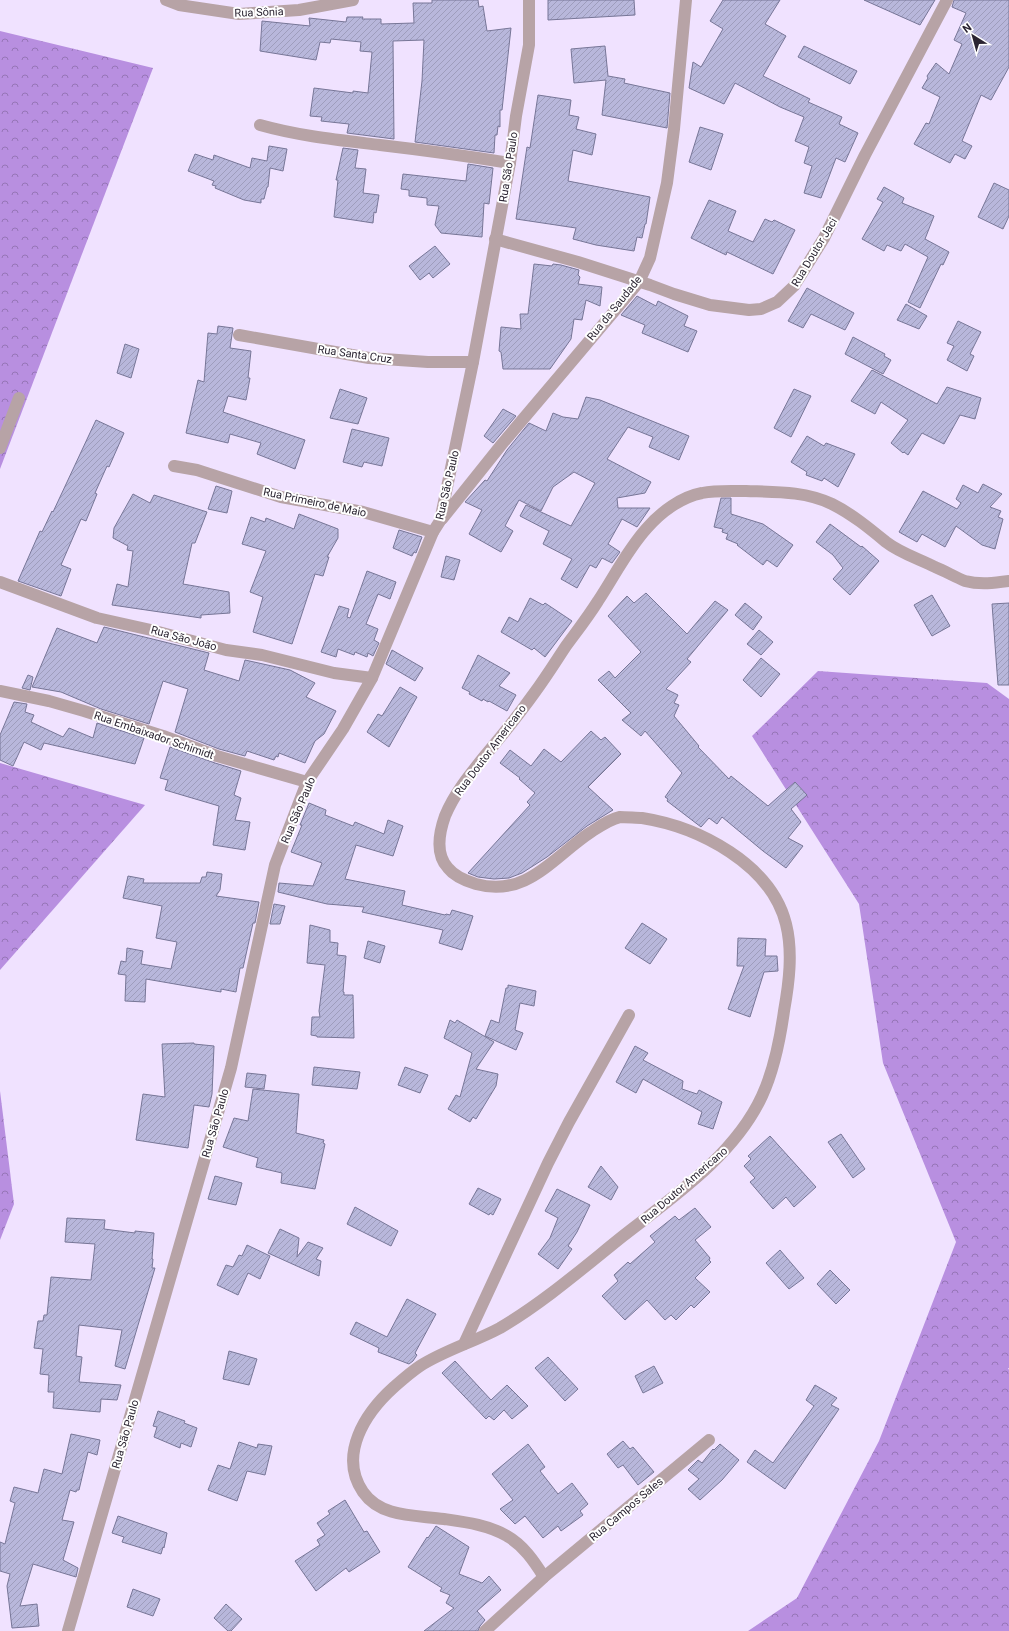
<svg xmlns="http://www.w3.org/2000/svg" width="1009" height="1631" viewBox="0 0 1009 1631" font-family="Roboto,sans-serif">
	<defs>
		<pattern id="forest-crowns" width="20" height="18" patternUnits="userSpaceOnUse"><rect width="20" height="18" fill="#b88fe0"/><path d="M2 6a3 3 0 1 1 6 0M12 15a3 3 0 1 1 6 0" fill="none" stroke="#9675b6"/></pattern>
		<pattern id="building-hatch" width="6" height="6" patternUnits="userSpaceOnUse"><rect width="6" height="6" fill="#b8b7db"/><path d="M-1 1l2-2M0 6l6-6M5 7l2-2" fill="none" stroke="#9e9dbc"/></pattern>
	</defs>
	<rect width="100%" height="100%" fill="#f0e2ff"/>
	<g fill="url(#forest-crowns)">
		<polygon points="0,31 153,68 0,469"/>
		<polygon points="818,671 987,683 1009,699 1009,1368 1008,1368 1009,1370 1009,1631 748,1631 797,1598 879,1441 956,1242 883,1063 859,904 752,736"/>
		<polygon points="0,763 145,805 0,970"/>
		<polygon points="0,1091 14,1204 0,1240"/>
	</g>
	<g fill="url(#building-hatch)" stroke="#777697">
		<polygon points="432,0 478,0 479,7 483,6 487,31 511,28 502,110 500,110 500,127 498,126 497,135 495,135 494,153 415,142 422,81 424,40 393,41 394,139 347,133 349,124 321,121 322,117 310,116 314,88 353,93 353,91 368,93 372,52 360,51 361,42 331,39 330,43 320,42 316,60 260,51 262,21 310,26 309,18 346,22 347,17 363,17 362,19 381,19 381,24 414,23 413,3 432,3"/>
		<polygon points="548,0 634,0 635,15 548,20"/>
		<polygon points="723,0 780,0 765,24 786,36 763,76 810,99 808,102 842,117 839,124 858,133 845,162 836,158 821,198 804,193 812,166 804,163 809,147 795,141 804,117 780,107 735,83 724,104 689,88 693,62 701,67 723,29 710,21"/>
		<polygon points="864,0 935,0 920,25"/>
		<polygon points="954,0 1009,0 1009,67 991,100 981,95 962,141 972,146 965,159 955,154 950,163 914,144 926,123 929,124 940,97 922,88 928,78 927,76 936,63 949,74 962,44 954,40 966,13 952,7"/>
		<polygon points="605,46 608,76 625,79 624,83 670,93 667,128 602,115 606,80 574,83 571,49"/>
		<polygon points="804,46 857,71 850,84 798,57"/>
		<polygon points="538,95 571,100 569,115 579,117 576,129 596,134 592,155 573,150 568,181 650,197 646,224 645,224 642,238 637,237 634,251 596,245 573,239 576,228 516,219 527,147 530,148"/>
		<polygon points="700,127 723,134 711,170 689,162"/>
		<polygon points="269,146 287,149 283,171 270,168 268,187 267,187 264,199 261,199 261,203 244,200 215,188 216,186 212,185 214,181 188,171 195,154 213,160 214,155 250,168 252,158 267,161"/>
		<polygon points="343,148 358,150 355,168 366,169 363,193 379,195 376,213 374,212 373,223 334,217 338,180 336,180"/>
		<polygon points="468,164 493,168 489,204 484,203 482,237 441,233 435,225 439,206 427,205 427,198 409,196 409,190 401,189 403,174 466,181"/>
		<polygon points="994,183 1009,190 1009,216 1003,229 978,217"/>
		<polygon points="884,187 904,198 902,203 934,216 925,239 949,252 943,265 941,264 920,308 908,302 928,257 905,244 901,251 887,245 884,251 862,239 883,202 877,199"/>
		<polygon points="709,200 736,211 728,231 753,242 765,219 772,222 774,220 795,230 773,274 727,252 726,255 691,238"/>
		<polygon points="435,246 450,264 433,278 429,273 420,280 409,266"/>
		<polygon points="534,264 552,266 553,264 561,265 579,270 578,275 580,277 578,284 602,287 600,306 586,300 582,320 574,319 571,339 550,369 503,369 501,352 499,351 501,327 521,329 520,314 528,314"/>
		<polygon points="807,288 854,313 845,330 811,314 803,328 788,321"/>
		<polygon points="637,296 656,306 658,301 688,316 684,326 697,331 688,352 642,333 645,325 621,315"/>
		<polygon points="906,304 927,316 919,329 897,320"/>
		<polygon points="958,321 981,332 970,354 974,356 967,371 947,360 954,346 947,343"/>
		<polygon points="218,326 233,328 230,348 251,351 248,378 250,378 246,400 228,396 223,412 305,440 295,469 257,454 261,443 230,434 228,443 186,433 198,380 204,382 208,333 217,334"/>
		<polygon points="853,337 885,354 884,356 891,360 883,374 845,354"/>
		<polygon points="125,344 139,349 131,378 117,373"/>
		<polygon points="872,370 937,404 947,387 981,398 975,419 960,415 944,444 922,433 908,455 904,452 903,453 891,443 908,420 881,402 875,414 851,401"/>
		<polygon points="340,389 367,398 358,424 330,418"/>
		<polygon points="794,389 811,396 791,437 774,428"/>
		<polygon points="586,397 600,400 689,436 679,460 649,447 653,437 628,427 607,459 651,482 645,493 617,498 618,508 650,508 637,527 622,519 608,544 620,552 612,563 602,558 596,568 590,565 577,588 561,579 572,559 543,544 549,531 520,516 526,505 571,526 595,483 574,472 553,487 541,511 519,500 505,526 513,531 501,552 469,534 482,510 465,502 485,480 487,481 507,450 529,423 546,431 553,413 563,417 578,419"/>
		<polygon points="503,409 516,416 493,443 484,436"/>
		<polygon points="96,420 124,433 109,467 107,466 95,493 97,494 86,521 81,519 61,565 71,569 61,596 18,581 40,531 42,532 52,511 53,512"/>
		<polygon points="352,429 389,438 382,466 364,462 362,467 343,462"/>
		<polygon points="807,436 824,446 826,443 855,454 838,487 824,478 822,481 806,475 807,472 791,462"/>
		<polygon points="983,484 1002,494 990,507 1001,511 998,517 1003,519 995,549 982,545 956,526 945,547 922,534 917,542 899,532 923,491 957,509 961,503 956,499 963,485 978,493"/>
		<polygon points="216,486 232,491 227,513 208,509"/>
		<polygon points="133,494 150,503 154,495 207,512 195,543 192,543 183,584 229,592 230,613 201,615 201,618 112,605 117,584 128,587 133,551 127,550 128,546 113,538 114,528"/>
		<polygon points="721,498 731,498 731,514 763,524 793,545 777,567 767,560 763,565 737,545 738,544 726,539 728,534 722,532 723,529 714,527"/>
		<polygon points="299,514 338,529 338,538 327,557 329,557 323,576 315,574 292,644 253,632 263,597 250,592 266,551 242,544 251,517 265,522 266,518 294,529"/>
		<polygon points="830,524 861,547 862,546 879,561 850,595 833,579 843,568 833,555 816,542"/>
		<polygon points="399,530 422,537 416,553 414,552 412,556 393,548"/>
		<polygon points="446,556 460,560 454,580 441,577"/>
		<polygon points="367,571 396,582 390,599 378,594 366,624 378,629 374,640 379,643 373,656 368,653 367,657 355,652 354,655 338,649 336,657 321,652 339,606 349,609 347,617 350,618"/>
		<polygon points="646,593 687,634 715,601 728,610 687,659 691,662 666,689 678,695 674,703 679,705 674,716 699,746 698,747 729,779 731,776 768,806 795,782 807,795 791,809 801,822 788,838 803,846 786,868 763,851 722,817 717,824 709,818 701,827 667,801 668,799 665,797 682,773 645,731 641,736 622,720 631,713 598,680 609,671 615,678 641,652 608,616 627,596 634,603"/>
		<polygon points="932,595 950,626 932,636 914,605"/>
		<polygon points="530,598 543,605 545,603 572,621 545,657 534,648 532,650 501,632 509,617 518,622"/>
		<polygon points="745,603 762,617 753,630 735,615"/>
		<polygon points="1009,603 1009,685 998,685 992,604"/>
		<polygon points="104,627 209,653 204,670 239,681 245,660 290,670 315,683 306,697 336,711 324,734 315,741 305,763 279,753 278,757 276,756 274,760 247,751 245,756 219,749 175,732 188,689 163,681 149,724 101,709 61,692 32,687 57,628 97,643"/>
		<polygon points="759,630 773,642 761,655 747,644"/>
		<polygon points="392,650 423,668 415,681 386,664"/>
		<polygon points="478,655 510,673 499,686 516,695 507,711 489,701 488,702 483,699 482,701 469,694 470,692 462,688"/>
		<polygon points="761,658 780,674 761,697 743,680"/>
		<polygon points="28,675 33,677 30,690 22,688"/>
		<polygon points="400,687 417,697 389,747 367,732 378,714 382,716"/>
		<polygon points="14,702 27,704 25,712 34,715 31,722 63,737 69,728 93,738 97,723 144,738 135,764 44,743 41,750 24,742 13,766 0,760 0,735"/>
		<polygon points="591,731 601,740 605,737 621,754 588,787 613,810 587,826 547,857 522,873 509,878 494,879 478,877 468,873 530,805 527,802 535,793 519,779 520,778 500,763 510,750 531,766 544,749 561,762"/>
		<polygon points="170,747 215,763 241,771 234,795 241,798 235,820 250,822 245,850 213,845 219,806 165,790 168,780 160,778"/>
		<polygon points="309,803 326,810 325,815 353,826 355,822 384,834 388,820 403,826 393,856 356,845 345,879 405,891 402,905 445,915 446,914 450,915 452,910 473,916 462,950 439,943 443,930 362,912 364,907 327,904 278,892 279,883 313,886 322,863 291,852 302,825 300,825"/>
		<polygon points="207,872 222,874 220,890 216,896 259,902 255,923 253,923 243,968 240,968 236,992 221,989 221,992 146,979 145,1002 125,1001 126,975 118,974 121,961 126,962 127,948 143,951 141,964 171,969 177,942 156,938 162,906 123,898 128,876 144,879 143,883 200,883 202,877 206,877"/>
		<polygon points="274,904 285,906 280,924 270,924"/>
		<polygon points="642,923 667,939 650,964 625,948"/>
		<polygon points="310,925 330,930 330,942 338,943 337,955 346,956 343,992 344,992 344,995 353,995 354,1038 317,1037 317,1036 311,1035 312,1017 320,1017 319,1011 325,965 307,963"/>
		<polygon points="738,938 766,939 765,956 777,956 778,971 764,972 750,1017 728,1009 744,966 737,966"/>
		<polygon points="368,941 385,946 380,963 364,958"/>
		<polygon points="508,985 536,991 534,1006 520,1003 515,1030 523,1033 516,1050 485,1036 491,1020 499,1023 506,988 508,988"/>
		<polygon points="450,1020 455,1023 457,1020 494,1042 476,1069 498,1074 496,1086 476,1119 473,1117 470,1122 448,1109 456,1095 460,1097 472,1053 444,1038"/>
		<polygon points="194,1043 194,1044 214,1046 212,1094 209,1107 194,1105 188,1148 136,1140 143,1094 165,1097 162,1044"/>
		<polygon points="635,1046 648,1053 643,1060 683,1081 682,1089 697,1094 699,1090 722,1102 713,1129 698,1124 702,1112 643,1079 636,1093 616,1082"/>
		<polygon points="314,1067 360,1072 357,1089 312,1085"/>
		<polygon points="405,1067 428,1075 420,1093 398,1085"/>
		<polygon points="247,1073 266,1075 264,1089 245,1087"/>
		<polygon points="253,1089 299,1094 296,1133 324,1140 323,1143 325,1144 315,1189 281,1183 282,1173 256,1167 258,1158 223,1147 234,1118 248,1121"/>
		<polygon points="841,1134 865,1169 853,1178 828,1142"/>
		<polygon points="770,1136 816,1187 794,1207 786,1197 773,1209 750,1182 755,1178 744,1166 751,1159 748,1156"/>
		<polygon points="601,1166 618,1187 611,1200 588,1187"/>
		<polygon points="215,1176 242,1183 236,1205 208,1199"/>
		<polygon points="478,1188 501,1199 493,1215 490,1213 489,1215 469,1204"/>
		<polygon points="557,1189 590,1205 577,1232 568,1246 572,1249 558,1269 538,1254 550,1238 558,1218 545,1211"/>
		<polygon points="355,1207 398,1231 391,1246 347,1224"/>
		<polygon points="695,1208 711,1227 695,1240 710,1258 709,1260 711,1262 695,1278 710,1292 694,1308 691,1305 676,1320 671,1315 665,1320 647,1300 625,1320 602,1296 618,1281 614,1275 628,1262 630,1264 655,1242 650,1236 675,1216 679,1220"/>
		<polygon points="67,1218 105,1220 104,1229 135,1233 135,1231 154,1233 152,1259 153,1259 152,1268 155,1268 125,1369 115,1366 122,1330 79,1325 76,1356 82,1357 79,1382 121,1385 117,1400 101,1399 100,1412 53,1408 54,1392 48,1392 49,1375 40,1374 43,1349 34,1348 38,1321 43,1321 44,1315 47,1315 51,1277 91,1280 95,1244 65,1242"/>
		<polygon points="280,1229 299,1238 297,1257 308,1242 323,1248 316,1259 321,1261 319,1276 268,1253"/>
		<polygon points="247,1245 270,1256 260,1279 248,1273 238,1295 217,1285 226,1265 233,1267 239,1255 242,1256"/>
		<polygon points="780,1250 804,1278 789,1289 766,1263"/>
		<polygon points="830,1270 850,1290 836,1304 817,1284"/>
		<polygon points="407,1299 436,1314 415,1353 417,1355 413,1361 409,1364 378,1352 379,1348 350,1334 356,1322 387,1337"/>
		<polygon points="229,1351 257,1359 249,1385 223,1379"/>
		<polygon points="548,1357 578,1389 565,1401 535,1368"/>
		<polygon points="455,1361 491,1400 507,1385 528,1406 512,1419 504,1410 494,1420 489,1416 486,1419 442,1373"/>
		<polygon points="654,1366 663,1383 643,1393 635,1376"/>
		<polygon points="815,1385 837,1398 831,1405 839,1409 785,1489 747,1462 755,1450 773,1463 814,1406 806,1400"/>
		<polygon points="158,1411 185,1421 184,1423 197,1428 191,1447 181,1443 180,1448 154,1437 157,1427 153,1426"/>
		<polygon points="71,1434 100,1440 97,1455 88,1452 79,1490 77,1490 76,1492 70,1490 62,1520 74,1522 63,1560 78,1568 76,1577 33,1564 20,1606 37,1604 39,1626 12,1628 7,1586 10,1574 0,1571 0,1542 5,1544 15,1503 10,1501 14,1487 38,1493 44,1469 62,1474"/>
		<polygon points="623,1441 630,1449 633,1447 654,1472 638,1485 623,1465 618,1468 607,1454"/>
		<polygon points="239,1442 257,1448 258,1444 272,1446 265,1475 247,1471 237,1501 208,1490 218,1465 230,1469"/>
		<polygon points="528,1444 545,1467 540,1471 558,1494 572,1483 588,1504 580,1511 583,1515 561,1531 558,1526 543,1538 525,1516 515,1524 500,1509 513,1500 492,1474"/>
		<polygon points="720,1444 739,1460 722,1480 700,1500 688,1489 699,1479 688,1470 698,1460 702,1463 713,1449 714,1450"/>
		<polygon points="345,1500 364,1532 367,1531 380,1552 349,1572 346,1568 316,1591 295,1561 320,1545 317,1540 325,1535 317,1523 330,1514 328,1511"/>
		<polygon points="118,1516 167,1533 164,1548 163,1547 161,1554 122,1542 124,1537 112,1533"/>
		<polygon points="436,1526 469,1547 459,1574 482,1583 489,1576 501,1590 477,1611 485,1620 480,1626 478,1631 424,1631 454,1608 446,1603 450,1595 440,1591 442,1588 408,1567 427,1537 428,1538"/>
		<polygon points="133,1589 160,1599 153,1616 127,1607"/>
		<polygon points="226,1604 242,1619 231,1631 228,1631 214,1618"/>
	</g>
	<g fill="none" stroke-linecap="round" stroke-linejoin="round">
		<g stroke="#b7a3a6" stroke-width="12">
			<polyline points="166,0 179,5 239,14 299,10 353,0"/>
			<path d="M260 125C299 136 339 140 380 145 423 150 467 156 510 163"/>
			<polyline points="495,239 578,262 650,285 674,294 710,305 749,310 761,309 777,302 794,286 824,238 865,155 947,0"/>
			<polyline points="239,335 369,358 428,362 473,362"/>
			<polyline points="0,448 19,398"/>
			<polyline points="174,466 197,470 281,497 363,512 433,532"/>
			<polyline points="442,519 502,444 639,282 650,258 667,183 674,129 686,0"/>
			<polyline points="0,582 97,618 151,630 226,650 262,655 334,673 372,678"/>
			<polyline points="0,691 49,701 84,711 163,736 217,756 307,782"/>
			<polyline points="464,1344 548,1163 569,1122 629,1015"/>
			<path d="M544 1577C534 1561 523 1545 507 1536 489 1525 465 1522 444 1519 416 1515 381 1518 363 1492 338 1455 365 1413 394 1387 402 1380 411 1372 420 1366 445 1350 474 1342 500 1328 544 1302 583 1268 623 1236 673 1197 735 1155 762 1096 774 1070 780 1040 784 1011 789 983 793 952 786 924 771 864 699 827 642 818 638 818 625 817 620 817 610 819 600 826 591 832 553 857 527 898 476 884 466 881 455 877 448 868 435 854 439 833 445 816 455 792 471 773 488 752 504 733 520 713 535 692 546 677 556 661 566 646 577 631 588 617 598 601 614 577 627 550 647 528 661 512 681 497 702 493 716 490 731 491 746 491 775 492 805 491 832 504 852 514 869 528 886 542 900 553 919 559 935 567 945 571 955 577 965 581 980 585 995 583 1009 581"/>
			<polyline points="68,1631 231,1068 275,865 307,782 343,729 372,678 433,532 440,521 473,362 510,163 516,116 529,45 529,0"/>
			<polyline points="485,1631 544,1577 709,1440"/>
		</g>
	</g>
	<g text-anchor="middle" stroke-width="4" stroke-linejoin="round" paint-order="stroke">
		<g font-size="11" fill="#2a2431" stroke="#fff">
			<text transform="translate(259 12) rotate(-2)" y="4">Rua Sônia</text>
			<text transform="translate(508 167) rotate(-81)" y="4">Rua São Paulo</text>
			<text transform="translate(814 252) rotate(-59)" y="4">Rua Doutor Jaci</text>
			<text transform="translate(614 308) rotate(-51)" y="4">Rua da Saudade</text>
			<text transform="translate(355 354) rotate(8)" y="4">Rua Santa Cruz</text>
			<text transform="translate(447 485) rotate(-77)" y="4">Rua São Paulo</text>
			<text transform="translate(315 502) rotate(12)" y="4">Rua Primeiro de Maio</text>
			<text transform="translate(184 638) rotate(15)" y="4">Rua São João</text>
			<text transform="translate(154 735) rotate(19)" y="4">Rua Embaixador Schimidt</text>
			<text transform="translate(490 750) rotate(-53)" y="4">Rua Doutor Americano</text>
			<text transform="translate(298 810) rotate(-67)" y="4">Rua São Paulo</text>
			<text transform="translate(215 1123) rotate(-74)" y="4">Rua São Paulo</text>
			<text transform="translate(684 1185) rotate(-41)" y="4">Rua Doutor Americano</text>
			<text transform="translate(125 1434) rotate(-74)" y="4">Rua São Paulo</text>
			<text transform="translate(626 1509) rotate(-40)" y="4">Rua Campos Sales</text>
		</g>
	</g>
	<g transform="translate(973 36) rotate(323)" stroke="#ffffff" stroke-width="3" paint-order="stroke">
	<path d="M0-3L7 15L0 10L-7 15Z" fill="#2a2431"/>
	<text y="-6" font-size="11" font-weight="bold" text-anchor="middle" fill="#2a2431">N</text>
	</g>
</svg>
